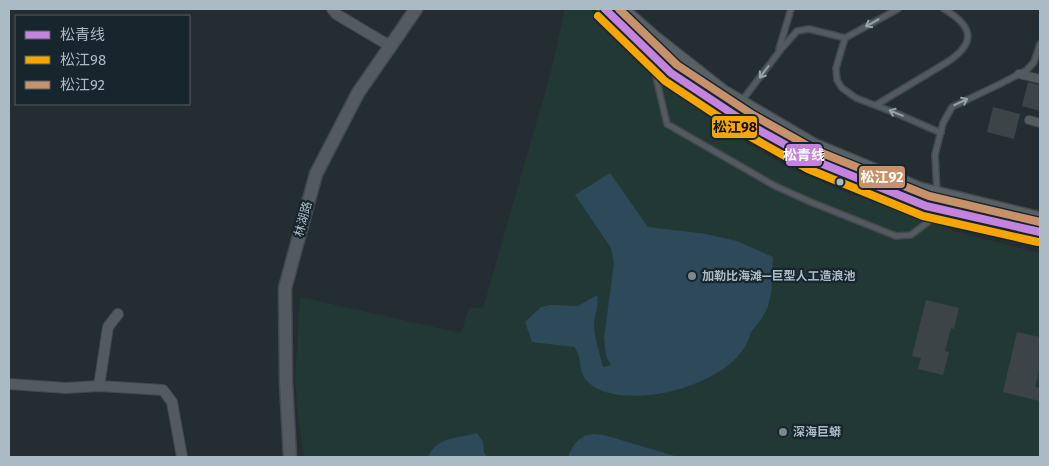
<svg xmlns="http://www.w3.org/2000/svg" width="1049" height="466" viewBox="0 0 1049 466" font-family="'Fira Sans','Noto Sans SC',sans-serif">
	<rect width="100%" height="100%" fill="#242d31"/>
	<polygon fill="#213835" points="565,9 590,9 617,37 685,98 750,145 789,168 850,194 913,214 957,232 1040,253 1040,457 304,457 297,409 295,378 300,297 461,333 469,308 483,308 550,75"/>
	<g fill="#2e4a5a">
		<path d="M610 173 648 227 706 234 737 241 773 257C772 273 773 291 768 306 764 317 757 324 751 332 749 336 749 340 747 343 745 348 740 354 736 358 718 378 676 393 649 395 632 396 612 397 596 388 573 375 586 362 574 347L532 342 525 322 541 307 551 305 578 306 597 295C599 307 594 316 594 327 595 341 600 354 603 367L611 365 606 356 604 338 614 263 611 248 575 195Z"/>
		<path d="M477 433 483 442 484 453 487 457H428C438 436 456 439 477 433Z"/>
		<path d="M593 434 604 435 678 457 593 456 568 457C573 444 579 436 593 434Z"/>
	</g>
	<g fill="#3c4448">
		<polygon points="1028,82 1040,85 1040,111 1022,106"/>
		<polygon points="993,107 1020,114 1014,139 987,132"/>
		<polygon points="926,300 959,308 954,329 951,328 945,351 949,352 943,375 918,369 921,358 912,356"/>
		<polygon points="1017,332 1040,337 1040,366 1035,387 1040,388 1039,401 1003,392"/>
	</g>
	<g fill="none" stroke-linecap="round" stroke-linejoin="round">
		<g stroke="#42494c" stroke-width="8">
			<g id="service">
				<polyline points="845,38 898,9"/>
				<polyline points="779,49 791,9"/>
				<polyline points="652,60 667,124 775,186 813,203 896,236 911,235 941,212"/>
				<polyline points="741,102 782,48 797,31 809,29 845,38 836,68 837,80 842,88 856,98 898,114 941,133"/>
				<path d="M876 105 949 61C978 41 971 25 944 9"/>
				<polyline points="937,192 935,155 943,123 952,107 1000,84 1027,70 1034,62 1040,44"/>
			</g>
		</g>
		<g stroke="#42494c" stroke-width="10">
			<g id="pedestrian">
				<polyline points="1019,74 1040,79"/>
				<polyline points="1029,120 1040,123"/>
			</g>
		</g>
		<g stroke="#42494c" stroke-width="12">
			<g id="minor">
				<polyline points="332,9 336,14 390,46"/>
				<polyline points="9,384 66,388 99,386 163,390 172,402 182,457"/>
				<polyline points="99,386 108,327 118,314"/>
			</g>
		</g>
		<g stroke="#42494c" stroke-width="15">
			<polyline id="tertiary" points="290,457 286,382 285,288 316,174 358,93 416,9"/>
		</g>
		<g stroke="#42494c" stroke-width="18">
			<g id="secondary">
				<polyline points="605,9 671,73 748,124 813,160 926,206 1040,232"/>
				<polyline points="620,9 653,38 723,93 813,146 919,190 1040,220"/>
			</g>
		</g>
		<use href="#service" stroke="#535b60" stroke-width="5"/>
		<use href="#pedestrian" stroke="#535b60" stroke-width="8"/>
		<use href="#minor" stroke="#535b60" stroke-width="10"/>
		<use href="#tertiary" stroke="#535b60" stroke-width="12"/>
		<use href="#secondary" stroke="#576065" stroke-width="15"/>
		<g stroke="#17252c" stroke-width="11">
			<polyline id="bus-1" points="605,9 671,73 748,124 813,160 926,206 1040,232"/>
		</g>
		<g stroke="#17252c" stroke-width="11">
			<polyline id="bus-2" points="598,16 665,81 742,132 808,169 923,216 1038,242"/>
		</g>
		<g stroke="#17252c" stroke-width="11">
			<polyline id="bus-3" points="619,9 677,65 753,115 817,151 929,196 1040,222"/>
		</g>
		<use href="#bus-1" stroke="#c483df" stroke-width="8"/>
		<use href="#bus-2" stroke="#f7a600" stroke-width="8"/>
		<use href="#bus-3" stroke="#c7916a" stroke-width="8"/>
	</g>
	<defs><path id="oneway-shaft" d="M-6 0H5M1.5-3L5.5 0L1.5 3" fill="none" stroke-width="1.6" stroke-linecap="round" stroke-linejoin="round" transform="scale(1.25)"/></defs>
	<g stroke="#95a3ac">
		<use href="#oneway-shaft" transform="translate(872 23) rotate(151)"/>
		<use href="#oneway-shaft" transform="translate(764 72) rotate(127)"/>
		<use href="#oneway-shaft" transform="translate(961 102) rotate(-25)"/>
		<use href="#oneway-shaft" transform="translate(896 113) rotate(-158)"/>
	</g>
	<circle fill="#abbbc5" stroke="#17252c" stroke-width="2" cx="840" cy="182" r="4.5"/>
	<g fill="#7c8991" stroke="#17252c" stroke-width="2">
		<circle cx="692" cy="276" r="5"/>
		<circle cx="783" cy="432" r="5"/>
	</g>
	<g text-anchor="middle" stroke-width="4.5" stroke-linejoin="round" paint-order="stroke">
		<g font-size="12" fill="#abbbc5" stroke="#17252c">
			<text transform="translate(303 219) rotate(-75)" y="4">林湖路</text>
		</g>
		<g font-size="12" font-weight="bold" fill="#abbbc5" stroke="#17252c" text-anchor="start">
			<text x="702" y="280">加勒比海滩—巨型人工造浪池</text>
			<text x="793" y="436">深海巨蟒</text>
		</g>
	</g>
	<g stroke="#17252c" stroke-width="2">
		<rect x="711" y="115" width="47" height="24" rx="5" fill="#f7a600"/>
		<rect x="785" y="143" width="38" height="24" rx="5" fill="#c483df"/>
		<rect x="858" y="165" width="48" height="24" rx="5" fill="#c7916a"/>
	</g>
	<g font-size="14" text-anchor="middle" font-weight="bold" fill="#fff">
		<text x="804" y="160">松青线</text>
		<text x="882" y="182">松江92</text>
	</g>
	<g font-size="14" text-anchor="middle" font-weight="bold" fill="#111">
		<text x="735" y="132">松江98</text>
	</g>
	<rect width="1049" height="466" fill="none" stroke="#abbbc5" stroke-width="20"/>
	<rect x="15" y="15" width="175" height="90" fill="#17252c" stroke="#526169"/>
	<rect x="25" y="31" width="25" height="8" fill="#c483df" stroke="#526169"/>
	<text x="60" y="40" font-size="15" fill="#abbbc5">松青线</text>
	<rect x="25" y="56" width="25" height="8" fill="#f7a600" stroke="#526169"/>
	<text x="60" y="65" font-size="15" fill="#abbbc5">松江98</text>
	<rect x="25" y="81" width="25" height="8" fill="#c7916a" stroke="#526169"/>
	<text x="60" y="90" font-size="15" fill="#abbbc5">松江92</text>
</svg>
